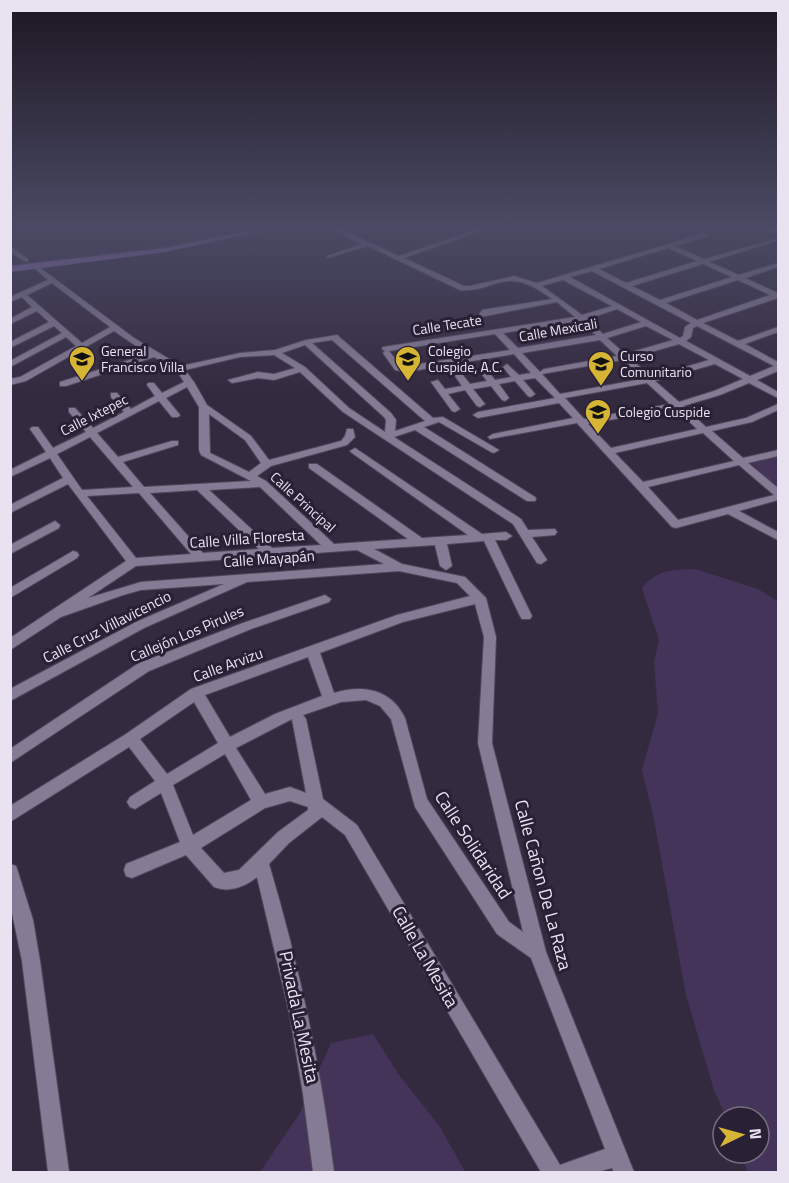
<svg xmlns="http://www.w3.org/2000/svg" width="789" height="1183" viewBox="0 0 789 1183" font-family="'Titillium Web',sans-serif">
	<rect width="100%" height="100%" fill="#342a40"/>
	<g fill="#453459">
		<polygon points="221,234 225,236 158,250 11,267 10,264 157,247"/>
		<polygon points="778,456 778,489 751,463"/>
		<path d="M695 569 758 589 778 602V1172H748L740 1153H759V1117H726L714 1090 686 995 653 814 642 770 658 713 654 662 659 640 642 588C658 569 672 570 695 569Z"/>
		<polygon points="373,1034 399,1075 440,1127 465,1172 260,1172 300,1113 331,1043"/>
	</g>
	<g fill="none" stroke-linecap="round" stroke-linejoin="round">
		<g stroke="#51485b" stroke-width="2">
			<g id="minor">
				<path d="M324 225H332L399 256 490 225H498L404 258 464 286H470L514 276 537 283 705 233 707 234V236L675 246 704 259 776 239V241L709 262 739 275 778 263V267L745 278 778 293V298L703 323 738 341 778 327V332L745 344 778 362V371L757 380 778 392V398L749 383 720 395 683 406 706 427 746 418 778 404V410L752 422 712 431 743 458 778 450V456L748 463 778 488V500L739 511 778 532V540L728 514 676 528 672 527 577 423 490 439 488 437 493 434 573 418 559 403 478 418 473 415 478 412 555 398 535 378 523 380 535 394 531 397 528 396 515 381 499 384 509 398 505 401 502 400 491 386 473 389 485 404 480 407 477 406 465 390 448 394 460 409 455 412 452 411 431 382 438 380 445 389 462 386 455 376 459 373 462 374 470 384 487 381 480 372 484 369 487 370 495 380 511 377 503 367 507 364 519 375 531 373 514 354 406 372 395 370 383 353 385 351 382 349 383 347 575 317 557 302 480 317 479 315 482 310 552 299C533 285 517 276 494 284 483 288 472 291 460 290L368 246 327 258V256L362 244ZM668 248 697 261 626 283 599 269ZM703 264 732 277 660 300 632 286ZM592 271 691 323 685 327 683 336 680 338 570 277ZM563 280 612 306 582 315 542 286ZM738 280 770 295 697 320 666 303ZM617 309 641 322 603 334 587 319ZM579 321 596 335 518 348 503 333ZM646 326 673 340 625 354 607 338ZM697 326 774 366 750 376 686 341 691 337 693 328ZM495 334 510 350 406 366H401L389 351ZM600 340 617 356 544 369 540 372 522 353ZM679 344 709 360 651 377 630 358ZM622 360 642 379 560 394 542 374ZM715 364 743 379 714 391 679 402 655 381ZM647 383 670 404 584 419 565 398ZM675 408 697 429 611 448 588 424ZM703 433 734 461 643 482 615 453ZM739 465 774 495 678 520 648 487Z"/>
				<polygon points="739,225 752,225 778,229 778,233"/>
				<polygon points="10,246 28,259 28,261 24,261 10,252"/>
				<path d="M35 264 134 338 181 366 240 353 275 350 306 340 337 335 433 418 443 417 499 450 494 453 491 452 439 422 424 427 535 497 536 499 535 501H527L415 430 394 437 521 519 528 530 555 529 557 532 555 535 532 537 547 560 541 564 537 563 513 524 343 412 300 372 274 380 258 378 232 383 228 380 258 372 274 374 295 368 274 355 240 357 185 370 194 382 207 405 251 436 269 460 341 441 345 436 347 429H353L355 437 347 445 271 466 257 476 266 481 334 544 408 539 309 468V464H317L422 538 468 535 352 453 350 451 355 448 482 534 506 532 512 536 506 540H495L532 616 530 619H522L520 616 484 541 447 544 452 566 446 570 440 566 435 545 374 549 402 564 465 577 486 598 496 637 492 743 546 952 634 1172H614L612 1168 597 1172H541L345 835 322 817 289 843 269 864C299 965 321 1067 334 1172H313L303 1094 290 1016 257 877C245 887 229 893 214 887L186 855 132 878 126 876 124 870 126 864 180 842 161 793 135 809 130 807 127 802 130 797 155 781 129 747 10 822V806L126 734 191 689 397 615 470 596 457 583 399 571 247 582 144 628 10 701V689L136 622 224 584 141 590 123 595 61 617 10 650V638L126 561 68 484 10 513V505L63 478 50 458 10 477V470L46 452 30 429 32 427H38L53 448 86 432 69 412V408H75L93 428 124 412 111 397V393H117L131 409 155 396 147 385 148 383H154L162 393 184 382 177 371 154 357 66 386H60V382L148 354 114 331 26 381 10 385V379L20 377 76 346 66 337 10 367V361L62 333 54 326 10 348V342L49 322 37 311 10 324V319L32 307 22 297 10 302V297L48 280 33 267 32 266ZM52 283 110 327 82 343 27 295ZM332 340 425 421 395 431 396 420 391 413 312 343ZM305 345 384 417 386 420 385 432 349 408 305 367 282 353ZM187 387 199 407V450L201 455 251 481 144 487 123 462 178 445V441H172L118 457 97 433 159 401 172 417H178L180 415 166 398ZM209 414 245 440 261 463 249 472 210 453ZM90 437 133 487 82 490 57 454ZM260 487 321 545 272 548 209 490ZM197 490 259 549 203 553 150 493ZM139 493 191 554 136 558 87 496ZM357 550 384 564 141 582 88 598 136 566ZM475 604 484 637 478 743 523 932 509 922 427 799 405 718C391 689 363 684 334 693L320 653 403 622ZM308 657 322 696 275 714 230 737 205 695ZM366 700 380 706 391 719 415 807 497 934 531 958 605 1149 560 1165 357 825 323 799 306 719 303 715 341 702ZM194 702 218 743 167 774 140 739ZM292 719 306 793 290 787 265 794 236 748ZM225 754 251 800 193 835 173 785ZM290 801 308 807V810L278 832 239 870 224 873 201 848 265 808Z"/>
				<polygon points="55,521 60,525 59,528 10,554 10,545"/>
				<polygon points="73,551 77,552 79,555 77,558 10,598 10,588"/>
				<polygon points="325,595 331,599 329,602 251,629 149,671 10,763 10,749 139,663 243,623"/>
				<polygon points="10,864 16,866 18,872 33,920 40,961 69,1172 48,1172 22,961 10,903"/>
			</g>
		</g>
		<g stroke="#51485b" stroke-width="1">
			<polygon id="major" points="275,225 289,225 165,252 10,272 10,266 165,248"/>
		</g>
		<use href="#minor" fill="#867b95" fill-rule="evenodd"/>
		<use href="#major" fill="#9772c1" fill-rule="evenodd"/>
	</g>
	<linearGradient id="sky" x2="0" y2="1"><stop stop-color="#1d1723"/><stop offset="0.58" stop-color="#4a4a64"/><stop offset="1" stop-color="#4a4a64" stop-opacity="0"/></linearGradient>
	<rect width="789" height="390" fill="url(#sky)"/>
	<defs>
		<g id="school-pin" transform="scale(1.35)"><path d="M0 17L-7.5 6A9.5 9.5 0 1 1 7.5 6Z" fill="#d6b534" stroke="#2a2035"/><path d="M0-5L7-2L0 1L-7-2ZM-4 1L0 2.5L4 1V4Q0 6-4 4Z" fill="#111"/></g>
	</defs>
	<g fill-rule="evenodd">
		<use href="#school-pin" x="82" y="359"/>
		<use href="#school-pin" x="408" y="359"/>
		<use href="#school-pin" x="601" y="364"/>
		<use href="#school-pin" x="598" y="412"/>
	</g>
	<g text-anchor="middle" stroke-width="6" stroke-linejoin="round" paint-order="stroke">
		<g font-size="14" fill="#e9e3f1" stroke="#2a2035">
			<text transform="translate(447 325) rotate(-9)" y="5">Calle Tecate</text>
			<text transform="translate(558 330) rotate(-10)" y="5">Calle Mexicali</text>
			<text transform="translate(94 415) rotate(-27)" y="5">Calle Ixtepec</text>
			<text transform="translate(303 502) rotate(42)" y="5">Calle Principal</text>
		</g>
		<g font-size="14" fill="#e9e3f1" stroke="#2a2035" text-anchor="start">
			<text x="101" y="356">General<tspan x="101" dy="16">Francisco Villa</tspan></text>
			<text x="428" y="356">Colegio<tspan x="428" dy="16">Cuspide, A.C.</tspan></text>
			<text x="620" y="361">Curso<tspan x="620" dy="16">Comunitario</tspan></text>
			<text x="618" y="417">Colegio Cuspide</text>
		</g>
		<g font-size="15" fill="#e9e3f1" stroke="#2a2035">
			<text transform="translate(247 539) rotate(-4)" y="5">Calle Villa Floresta</text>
			<text transform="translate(269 559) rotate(-4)" y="5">Calle Mayapán</text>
			<text transform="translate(107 627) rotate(-27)" y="5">Calle Cruz Villavicencio</text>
			<text transform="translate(187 634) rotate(-23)" y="5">Callejón Los Pirules</text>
			<text transform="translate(228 665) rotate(-20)" y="5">Calle Arvizu</text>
		</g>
		<g font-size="18" fill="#e9e3f1" stroke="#2a2035">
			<text transform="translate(473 845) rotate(57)" y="6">Calle Solidaridad</text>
			<text transform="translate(543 885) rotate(75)" y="6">Calle Cañon De La Raza</text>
			<text transform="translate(425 957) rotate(60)" y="6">Calle La Mesita</text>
			<text transform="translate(299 1017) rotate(78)" y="6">Privada La Mesita</text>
		</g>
	</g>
	<rect width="789" height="1183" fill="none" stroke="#e9e3f1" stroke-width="24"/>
	<g transform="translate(741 1135) rotate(85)"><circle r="28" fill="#2a2035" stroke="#766e80" stroke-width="1.5"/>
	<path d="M0-4.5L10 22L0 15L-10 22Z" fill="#d6b534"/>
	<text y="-9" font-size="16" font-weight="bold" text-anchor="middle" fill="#e9e3f1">N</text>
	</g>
</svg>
